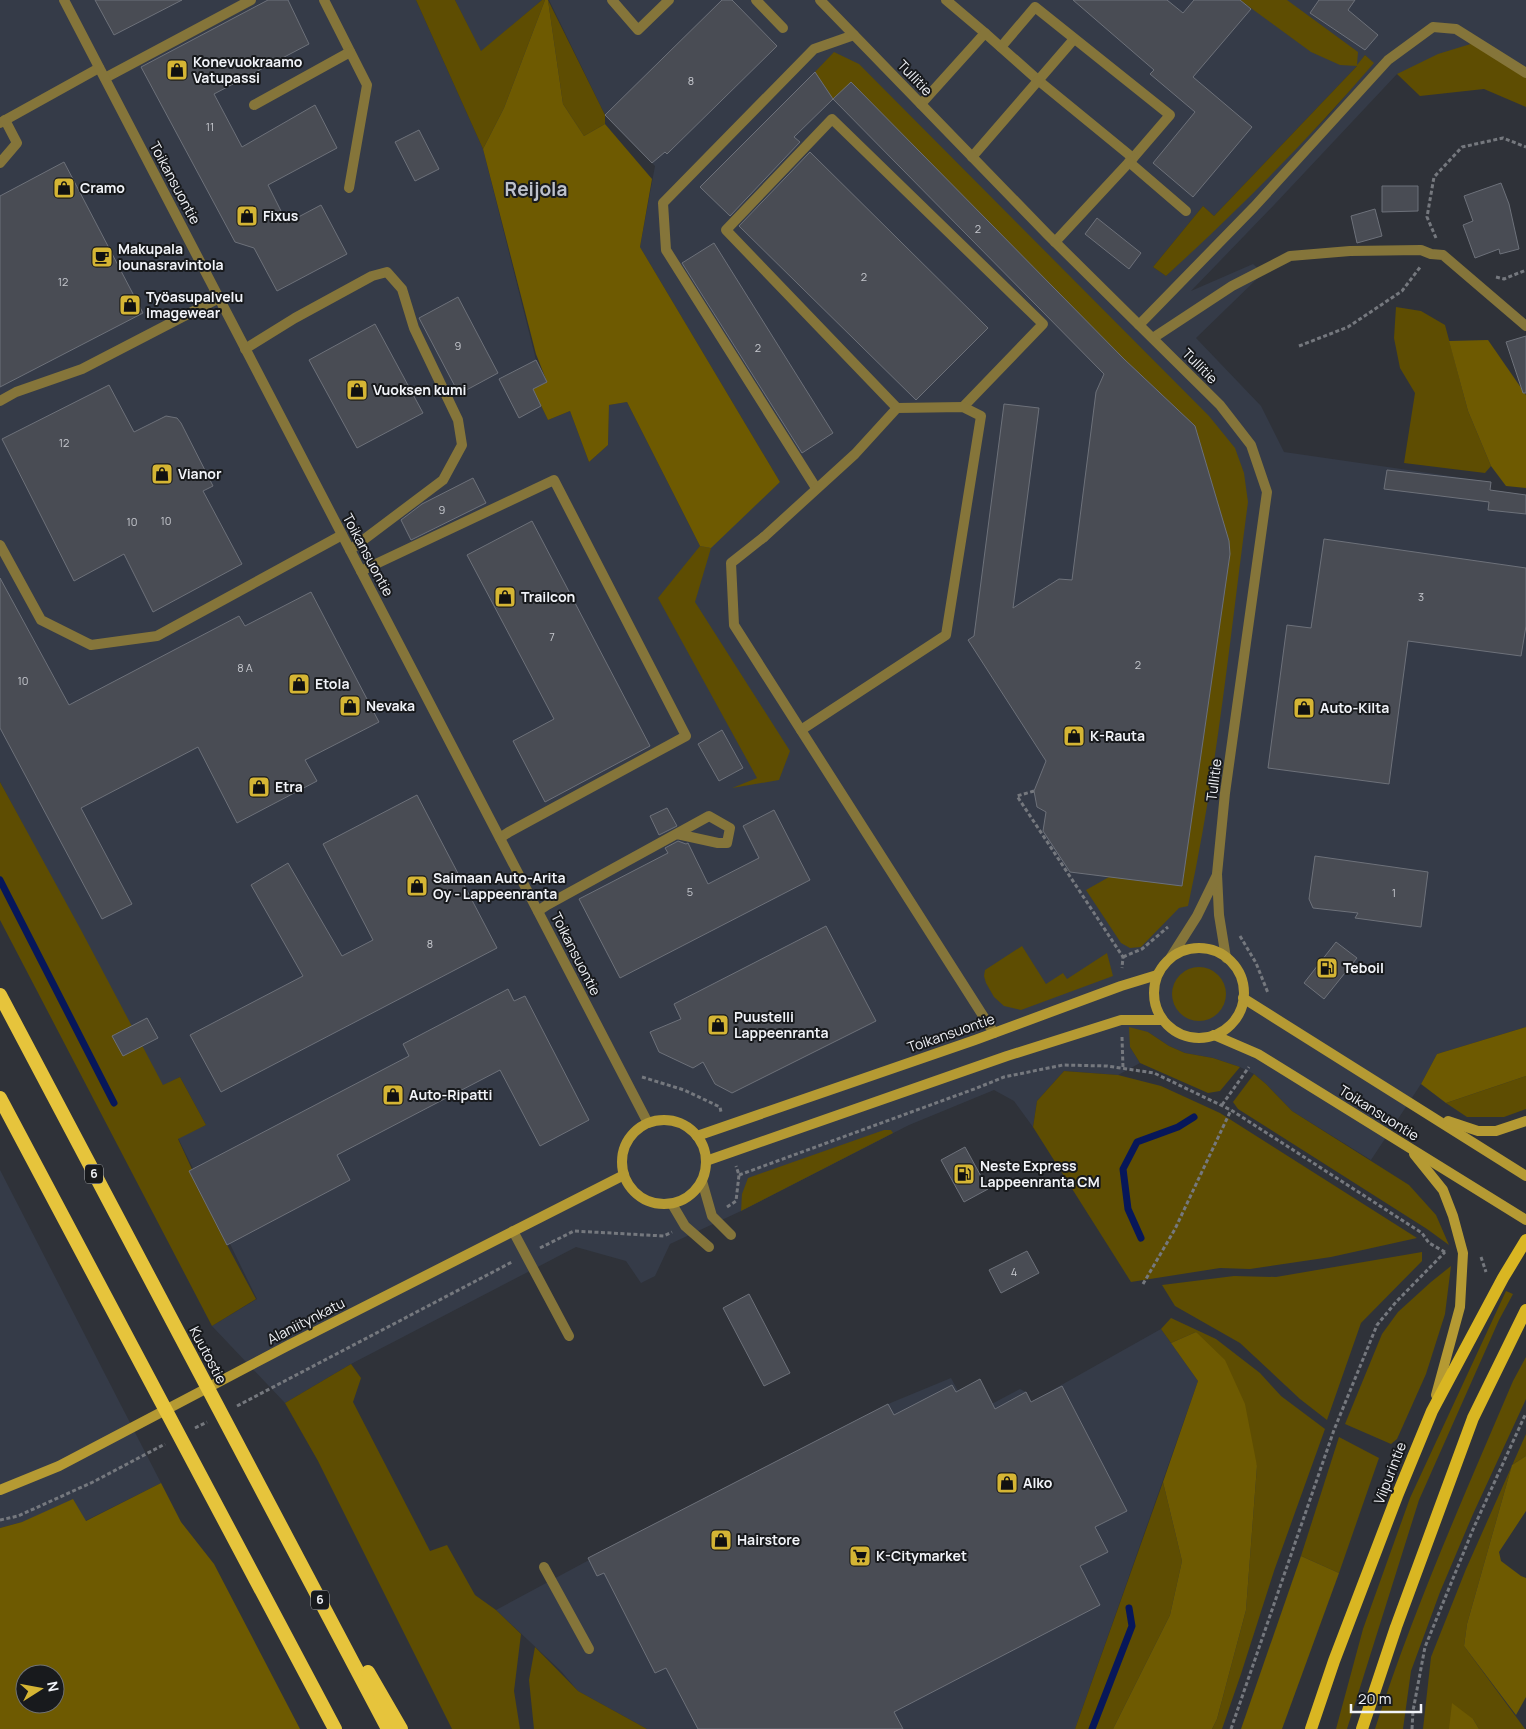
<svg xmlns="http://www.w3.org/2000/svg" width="1526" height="1729" viewBox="0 0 1526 1729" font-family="Manrope,sans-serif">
	<rect width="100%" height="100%" fill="#2f3239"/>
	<g fill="#353b48" fill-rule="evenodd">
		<path d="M0 0H416L483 149 536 360 547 382 533 389 548 420 570 411 589 462 608 445 609 405 627 402 700 546 780 482 640 247 655 166 605 115 549 0H1526V73L1397 74 1274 205 1191 291 1253 264 1263 273 1196 338 1261 406 1284 452 1491 482 1490 490 1526 495V1027L1437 1054 1421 1084 1371 1160 1292 1111 1266 1084 1254 1074 1240 1067 1213 1058 1185 1053 1169 1046 1148 1032 1130 1047 1140 1063 1118 1075 1064 1071 1037 1101 1033 1127 1014 1101 994 1090 909 1125 741 1211 670 1244 655 1276 641 1283 626 1261 576 1247 351 1364 285 1403 212 1326 257 1299 178 1138 206 1125 180 1077 163 1086 0 782ZM1365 55 1373 63 1328 116 1166 276 1153 267 1203 206 1214 216 1357 66Z"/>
		<polygon points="455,0 542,0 481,52"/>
		<polygon points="0,1170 161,1483 85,1521 22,1522 0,1528"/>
		<polygon points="1161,1329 1198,1381 1075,1729 647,1729 578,1691 561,1671 496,1610 673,1515 888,1404 951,1378 971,1415 1020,1389 1026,1392 1031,1402"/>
	</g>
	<g fill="#5e4d02">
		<polygon points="416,0 455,0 481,51 542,0 545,0 504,108 483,149"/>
		<polygon points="548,0 605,115 605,124 584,136 563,104"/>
		<path d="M1240 0H1287L1358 52 1357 65 1365 55 1374 63C1309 139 1239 209 1166 276L1153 267 1203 206 1214 216 1357 66 1340 65 1311 52Z"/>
		<polygon points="1477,42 1526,73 1526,107 1484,89 1420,96 1397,74 1438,54"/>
		<path d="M834 52 859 64 1209 416 1235 448 1244 473 1248 502C1230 637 1217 773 1188 906L1179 908 1141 947 1130 948 1121 943 1086 890 1109 877 1182 886 1230 554 1229 541 1195 426 1124 359 851 83 833 99 815 72Z"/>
		<polygon points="1396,307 1421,311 1445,325 1468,411 1491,466 1485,473 1404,463 1415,393 1400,368 1394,338"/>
		<polygon points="700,546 711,548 695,602 790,751 779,780 732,788 757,778 658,598"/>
		<polygon points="0,782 81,930 163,1085 180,1077 206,1125 178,1139 227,1245 256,1299 212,1326 0,920"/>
		<polygon points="1022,946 1046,984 1063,973 1067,979 1107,953 1113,976 1021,1010 1004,1006 994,997 986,983 984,976 985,970"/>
		<circle cx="1199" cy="994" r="27"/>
		<polygon points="1129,1027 1148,1032 1169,1046 1185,1053 1213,1058 1240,1067 1220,1091 1208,1093 1140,1063 1130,1047"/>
		<polygon points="1064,1071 1118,1075 1161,1086 1220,1113 1417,1238 1331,1257 1250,1269 1220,1268 1131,1282 1033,1127 1037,1101"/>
		<polygon points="1254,1074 1266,1084 1292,1111 1409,1185 1436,1215 1449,1245 1427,1229 1238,1109 1233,1102"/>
		<polygon points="1526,1076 1526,1109 1504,1117 1467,1117 1446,1103"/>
		<polygon points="884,1130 891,1130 893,1133 741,1211 742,1194 748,1178"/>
		<polygon points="1422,1252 1422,1261 1361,1323 1327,1420 1300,1399 1240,1343 1175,1306 1162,1285 1234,1276 1276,1277"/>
		<polygon points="1451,1266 1445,1314 1426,1374 1397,1439 1391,1444 1345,1424 1382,1334 1398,1312 1431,1282"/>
		<polygon points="1506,1291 1513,1294 1499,1320 1419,1500 1347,1729 1336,1729 1363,1629 1410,1498"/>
		<polygon points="1171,1318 1216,1339 1260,1373 1281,1396 1325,1429 1274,1571 1241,1674 1222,1729 1212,1729 1217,1719 1246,1610 1257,1466 1196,1332 1171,1343 1161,1329"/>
		<path d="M1526 1357V1399L1473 1514 1440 1592 1411 1671 1403 1729H1375C1413 1610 1464 1496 1513 1381Z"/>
		<polygon points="351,1364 361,1378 353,1402 430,1551 447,1545 475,1595 496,1610 521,1634 514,1691 520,1729 452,1729 318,1461 285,1403"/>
		<polygon points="1526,1434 1526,1456 1512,1465 1467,1624 1464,1646 1525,1729 1479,1729 1473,1719 1449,1729 1423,1729 1431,1657 1466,1569"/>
		<polygon points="1339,1437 1379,1458 1339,1573 1301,1556"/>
		<polygon points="1163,1482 1182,1561 1170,1615 1113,1729 1075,1729"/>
		<polygon points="535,1647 578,1691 647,1729 534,1729 529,1680"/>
	</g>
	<g fill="#6e5a01" fill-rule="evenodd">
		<polygon points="545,0 548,0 563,104 584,136 605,124 652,179 640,247 780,482 711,548 700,546 627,402 609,405 608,445 589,462 570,411 548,420 533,389 547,382 536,354 483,149 504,108"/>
		<polygon points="1488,340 1526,395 1526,488 1506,486 1491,466 1468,411 1449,341"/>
		<polygon points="1526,1027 1526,1076 1446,1103 1421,1084 1437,1054"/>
		<polygon points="1196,1332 1225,1360 1245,1404 1257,1466 1246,1610 1217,1719 1212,1729 1113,1729 1170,1615 1182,1561 1163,1482 1198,1381 1171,1343"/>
		<polygon points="1526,1456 1526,1511 1499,1552 1501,1561 1521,1576 1526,1578 1526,1697 1516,1715 1464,1646 1467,1624 1512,1465"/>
		<path d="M161 1483 181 1522 214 1564 300 1729H0V1528L22 1522 73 1499 86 1521ZM25 1674H55V1704H25Z"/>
		<polygon points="1301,1556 1339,1573 1282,1729 1241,1729"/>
		<polygon points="1452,1703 1473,1719 1479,1729 1449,1729"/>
	</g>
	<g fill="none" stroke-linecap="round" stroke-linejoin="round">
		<g stroke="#07175a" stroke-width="7">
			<polyline points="0,880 114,1103"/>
			<polyline points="1141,1238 1128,1209 1123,1169 1137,1142 1178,1127 1194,1117"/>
			<polyline points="1092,1729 1132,1626 1129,1608"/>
		</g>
	</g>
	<g fill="#494c54" stroke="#6d717a">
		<polygon points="95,0 182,0 114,35"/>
		<polygon points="268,0 288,0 309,44 214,94 242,147 315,105 337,148 268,185 287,223 321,205 347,254 277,291 254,248 235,242 141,67"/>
		<polygon points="722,0 732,0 777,46 667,154 665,152 652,163 605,115"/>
		<polygon points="1073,0 1167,0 1183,13 1194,0 1240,0 1251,9 1193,77 1252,127 1193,197 1153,163 1195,112 1150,74 1154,70"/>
		<polygon points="1319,0 1355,0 1348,10 1378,35 1365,50 1310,13"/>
		<polygon points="815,72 833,99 794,137 800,142 730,216 700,187"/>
		<polygon points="851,82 1124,359 1195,426 1229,541 1230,554 1182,886 1070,872 1043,831 1046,812 1037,807 1034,791 1046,761 968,640 974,636 1004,404 1039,408 1013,608 1059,579 1072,580 1096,392 1104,374 833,99"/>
		<polygon points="419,130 439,169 415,181 395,142"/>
		<polygon points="810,152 988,328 916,400 739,226"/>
		<polygon points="64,162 143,313 0,387 0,196"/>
		<polygon points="1501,183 1509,204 1519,249 1500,254 1499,249 1475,258 1463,225 1473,221 1464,196"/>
		<polygon points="1382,186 1418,186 1418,211 1382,212"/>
		<polygon points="1375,209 1382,236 1357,243 1351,216"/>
		<polygon points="1097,218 1141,253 1129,269 1085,234"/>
		<polygon points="714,243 833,433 802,453 682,263"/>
		<polygon points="458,297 498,373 459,394 419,318"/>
		<polygon points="375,324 423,413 357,448 309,360"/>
		<polygon points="1526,336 1526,393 1523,393 1506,342"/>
		<polygon points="536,360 547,382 533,389 541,406 519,418 499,379"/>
		<polygon points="109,385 134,432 166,416 177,418 181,423 213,486 203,491 242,564 153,612 124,554 74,581 2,439"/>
		<polygon points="1387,470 1491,482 1490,490 1526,495 1526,514 1488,510 1489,502 1384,489"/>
		<polygon points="473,478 486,503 411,540 401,520 422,504"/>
		<polygon points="532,521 650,746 545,802 513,741 554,719 467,555"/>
		<polygon points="1324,539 1526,568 1526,626 1521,656 1408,641 1389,784 1268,768 1287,625 1311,628"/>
		<polygon points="0,578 69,705 239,616 245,626 311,592 379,722 305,760 317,781 237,823 198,747 81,808 132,904 102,919 0,728"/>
		<polygon points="722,730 743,768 719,781 698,744"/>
		<polygon points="417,795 497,948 221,1092 190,1035 303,976 251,885 288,863 342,956 373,940 323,844"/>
		<polygon points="667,808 677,826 659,835 650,816"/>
		<polygon points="774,810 810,880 620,978 579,899 668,853 665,848 678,841 686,844 688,843 708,884 759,858 743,826"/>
		<polygon points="1315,856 1428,872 1421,927 1355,918 1358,913 1313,908 1309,899"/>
		<polygon points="826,926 876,1021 732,1093 715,1084 703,1062 693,1068 659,1052 650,1032 681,1019 674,1004"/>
		<polygon points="1336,942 1357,958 1324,999 1304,983"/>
		<polygon points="508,989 514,1001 525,996 589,1120 540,1146 500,1070 337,1155 350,1180 227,1245 189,1171 409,1056 403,1044"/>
		<polygon points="147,1018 158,1038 123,1056 112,1036"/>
		<polygon points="965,1147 988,1189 964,1202 941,1160"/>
		<polygon points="1027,1251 1039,1273 1001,1293 989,1270"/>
		<polygon points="749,1294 790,1373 764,1386 723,1308"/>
		<polygon points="980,1379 995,1409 1026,1392 1031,1402 1062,1386 1127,1511 1095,1527 1108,1552 1080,1566 1100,1605 894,1712 903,1729 698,1729 666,1668 655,1673 604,1573 597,1576 588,1558 888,1404 894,1415 952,1385 956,1392"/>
	</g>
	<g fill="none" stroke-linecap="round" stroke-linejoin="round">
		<g stroke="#75787e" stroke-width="3" stroke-dasharray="4 2.5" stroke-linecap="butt">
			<polyline points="1436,238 1427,217 1434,177 1462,147 1503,138 1526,147"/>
			<polyline points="1496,277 1504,279 1526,270"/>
			<polyline points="1299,346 1348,327 1402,291 1421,266"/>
			<polyline points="1034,791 1017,796 1123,957 1122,968"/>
			<polyline points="1240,936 1256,963 1268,993"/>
			<polyline points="1123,957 1142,949 1168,927"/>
			<polyline points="1122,1037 1123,1068"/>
			<polyline points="642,1077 684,1090 720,1107 721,1112"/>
			<polyline points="1222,1105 1249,1067"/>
			<polyline points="739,1175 977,1088 1004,1077 1063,1065 1107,1066 1154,1073 1231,1110 1422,1233 1429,1243 1445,1252"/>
			<polyline points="727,1207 736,1201 739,1175 736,1166"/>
			<polyline points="540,1248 574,1231 664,1236 672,1232"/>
			<polyline points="1481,1257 1486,1272"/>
			<polyline points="1143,1284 1175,1229 1231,1110"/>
			<polyline points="237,1406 512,1262"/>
			<polyline points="195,1428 207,1422"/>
			<polyline points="0,1520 18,1516 93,1482 165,1444"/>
			<polyline points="1231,1729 1334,1430 1377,1325 1396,1302 1445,1252"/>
			<polyline points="1412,1729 1413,1711 1425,1647 1474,1527 1526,1413"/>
		</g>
		<g stroke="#85753a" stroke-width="10">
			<polyline points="324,0 367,85 349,188"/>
			<polyline points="612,0 638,30 669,0"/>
			<polyline points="756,0 783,28"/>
			<polyline points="946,0 985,33"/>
			<polyline points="1001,47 1035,7 1170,115 1133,158"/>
			<polyline points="105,78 251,0"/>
			<polyline points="921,104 985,33 1039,81 1133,158 1055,242"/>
			<polyline points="254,105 350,52"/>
			<polyline points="0,123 99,68"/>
			<polyline points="972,157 1074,39"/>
			<polyline points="1129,162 1186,211"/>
			<polyline points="0,163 17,143 5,120"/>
			<polyline points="1139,325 1254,207 1388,60 1433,27 1456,29 1526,73"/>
			<polyline points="1153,338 1232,286 1290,256 1350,251 1421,250 1431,254 1443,255 1526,326"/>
			<polyline points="245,349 295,318 372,276 387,272 402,289 414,328 458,420 462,445 443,480 350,550"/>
			<polyline points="0,401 16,392 82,369 219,298"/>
			<polyline points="897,408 726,230 832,119 1043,324 963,407"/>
			<polyline points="816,488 666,250 663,203 814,49 854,35"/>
			<polyline points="764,537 855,454 897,408 963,407 981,416 946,635 801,730"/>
			<polyline points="0,545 41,620 91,645 157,636 342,535"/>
			<polyline points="361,571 554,480 686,736 509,832 500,838"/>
			<polyline points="538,911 547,905 709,816 730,828 727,843 718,843 677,834"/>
			<polyline points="702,1181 712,1216 731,1235"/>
			<polyline points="672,1204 685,1226 709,1247"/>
			<polyline points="513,1231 569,1336"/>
			<polyline points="544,1567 589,1649"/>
		</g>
		<g stroke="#85753a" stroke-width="10">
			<polyline points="64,0 648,1123"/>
			<polyline points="820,0 1048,235 1220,405 1251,445 1267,492 1225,793 1217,874 1219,915 1226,958"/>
			<polyline points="764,537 731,563 734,625 994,1033"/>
			<polyline points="1171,957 1197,916 1217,875"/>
		</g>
		<g stroke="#b59a33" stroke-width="10">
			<circle cx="1199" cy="993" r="45"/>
			<polyline points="1243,998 1526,1176"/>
			<polyline points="1214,1035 1258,1054 1526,1220"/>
			<circle cx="664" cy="1162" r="42"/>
			<polyline points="1448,1121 1478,1131 1496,1131 1526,1121"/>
			<polyline points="697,1136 975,1040 1121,986 1157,975"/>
			<polyline points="1414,1154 1443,1190 1453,1216 1463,1253 1460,1307 1436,1395"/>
			<polyline points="706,1161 1007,1056 1121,1020 1162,1020"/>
			<polyline points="0,1490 59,1466 289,1345 624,1175"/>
		</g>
		<g stroke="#d9b622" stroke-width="12">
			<polyline points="1311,1729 1334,1661 1397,1496 1432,1411 1503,1278 1526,1240"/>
			<polyline points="1362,1729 1396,1627 1473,1418 1526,1310"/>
		</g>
		<g stroke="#e6c43c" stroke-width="14">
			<polyline points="0,995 388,1729"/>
			<polyline points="0,1098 335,1729"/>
			<polyline points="368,1672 401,1729"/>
		</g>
	</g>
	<defs>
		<g id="shop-square" transform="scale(1.125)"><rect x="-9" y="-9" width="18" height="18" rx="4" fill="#d5b534" stroke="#181a1d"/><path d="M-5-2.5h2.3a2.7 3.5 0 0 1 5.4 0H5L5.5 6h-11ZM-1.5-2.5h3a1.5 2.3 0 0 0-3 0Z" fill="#111"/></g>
		<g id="cafe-square" transform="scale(1.125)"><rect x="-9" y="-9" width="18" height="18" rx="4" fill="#d5b534" stroke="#181a1d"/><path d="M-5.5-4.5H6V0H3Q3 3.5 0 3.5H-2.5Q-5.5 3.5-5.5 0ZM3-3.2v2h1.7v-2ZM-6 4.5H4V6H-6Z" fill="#111"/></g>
		<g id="fuel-square" transform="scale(1.125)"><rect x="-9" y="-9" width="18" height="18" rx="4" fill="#d5b534" stroke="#181a1d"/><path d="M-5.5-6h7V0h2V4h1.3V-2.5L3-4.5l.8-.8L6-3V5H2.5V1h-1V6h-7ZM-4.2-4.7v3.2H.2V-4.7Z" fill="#111"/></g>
		<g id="supermarket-square" transform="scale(1.125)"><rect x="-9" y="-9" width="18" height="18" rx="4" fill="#d5b534" stroke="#181a1d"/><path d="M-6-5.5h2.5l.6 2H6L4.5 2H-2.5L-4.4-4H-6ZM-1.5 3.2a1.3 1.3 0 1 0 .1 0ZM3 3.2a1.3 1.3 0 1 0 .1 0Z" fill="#111"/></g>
	</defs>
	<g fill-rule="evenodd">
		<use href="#shop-square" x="177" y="70"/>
		<use href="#shop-square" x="64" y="188"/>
		<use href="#shop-square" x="247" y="216"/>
		<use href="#cafe-square" x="102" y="257"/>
		<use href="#shop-square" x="130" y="305"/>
		<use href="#shop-square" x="357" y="390"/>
		<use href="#shop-square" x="162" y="474"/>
		<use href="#shop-square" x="505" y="597"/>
		<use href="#shop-square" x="299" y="684"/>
		<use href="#shop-square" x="350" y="706"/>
		<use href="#shop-square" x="1304" y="708"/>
		<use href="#shop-square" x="1074" y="736"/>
		<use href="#shop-square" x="259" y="787"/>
		<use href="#shop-square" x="417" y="886"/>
		<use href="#fuel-square" x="1327" y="968"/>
		<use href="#shop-square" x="718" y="1025"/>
		<use href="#shop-square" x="393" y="1095"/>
		<use href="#fuel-square" x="964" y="1174"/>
		<use href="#shop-square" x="1007" y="1483"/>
		<use href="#shop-square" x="721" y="1540"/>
		<use href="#supermarket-square" x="860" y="1556"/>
	</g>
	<g text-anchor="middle" stroke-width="4" stroke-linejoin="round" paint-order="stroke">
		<g font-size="11" fill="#c7c9cf">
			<text x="691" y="85">8</text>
			<text x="210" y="131">11</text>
			<text x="978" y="233">2</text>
			<text x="864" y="281">2</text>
			<text x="63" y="286">12</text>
			<text x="458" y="350">9</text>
			<text x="758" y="352">2</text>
			<text x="64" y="447">12</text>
			<text x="442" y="514">9</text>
			<text x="166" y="525">10</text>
			<text x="132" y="526">10</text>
			<text x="1421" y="601">3</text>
			<text x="552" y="641">7</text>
			<text x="1138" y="669">2</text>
			<text x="245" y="672">8 A</text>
			<text x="23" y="685">10</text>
			<text x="690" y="896">5</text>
			<text x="1394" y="897">1</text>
			<text x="430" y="948">8</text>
			<text x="1014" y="1276">4</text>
		</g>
		<g fill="#181a1d" stroke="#b0b2b6" stroke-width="1">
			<rect x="85" y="1164.5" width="18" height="19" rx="4"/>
			<rect x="311" y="1590.5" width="18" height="19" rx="4"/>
		</g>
		<g font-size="12" font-weight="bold" fill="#f1f3f8">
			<text x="94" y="1178">6</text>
			<text x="320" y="1604">6</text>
		</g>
		<g font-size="14" font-weight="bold" fill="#f1f3f8" stroke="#181a1d" text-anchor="start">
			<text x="193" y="67">Konevuokraamo<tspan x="193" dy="16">Vatupassi</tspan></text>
			<text x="80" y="193">Cramo</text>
			<text x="263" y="221">Fixus</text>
			<text x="118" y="254">Makupala<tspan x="118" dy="16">lounasravintola</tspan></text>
			<text x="146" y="302">Työasupalvelu<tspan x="146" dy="16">Imagewear</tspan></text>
			<text x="373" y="395">Vuoksen kumi</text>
			<text x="178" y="479">Vianor</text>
			<text x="521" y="602">Trailcon</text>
			<text x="315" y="689">Etola</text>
			<text x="366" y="711">Nevaka</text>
			<text x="1320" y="713">Auto-Kilta</text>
			<text x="1090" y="741">K-Rauta</text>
			<text x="275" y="792">Etra</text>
			<text x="433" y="883">Saimaan Auto-Arita<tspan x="433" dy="16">Oy - Lappeenranta</tspan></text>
			<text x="1343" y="973">Teboil</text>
			<text x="734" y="1022">Puustelli<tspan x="734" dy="16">Lappeenranta</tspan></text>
			<text x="409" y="1100">Auto-Ripatti</text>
			<text x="980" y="1171">Neste Express<tspan x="980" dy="16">Lappeenranta CM</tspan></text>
			<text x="1023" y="1488">Alko</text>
			<text x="737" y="1545">Hairstore</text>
			<text x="876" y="1561">K-Citymarket</text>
		</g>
		<g font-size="14" fill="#f1f3f8" stroke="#181a1d">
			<text transform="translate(915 78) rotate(46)" y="5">Tullitie</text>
			<text transform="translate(175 183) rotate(62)" y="5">Toikansuontie</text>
			<text transform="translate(1200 366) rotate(45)" y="5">Tullitie</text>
			<text transform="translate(368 555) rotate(62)" y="5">Toikansuontie</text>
			<text transform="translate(1214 780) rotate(-83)" y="5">Tullitie</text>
			<text transform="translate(576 954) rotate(63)" y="5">Toikansuontie</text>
			<text transform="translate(951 1033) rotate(-19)" y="5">Toikansuontie</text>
			<text transform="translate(1379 1113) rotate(32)" y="5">Toikansuontie</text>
			<text transform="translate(306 1321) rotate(-27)" y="5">Alaniitynkatu</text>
			<text transform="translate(208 1355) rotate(62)" y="5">Kuutostie</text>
			<text transform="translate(1390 1473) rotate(-69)" y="5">Viipurintie</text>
		</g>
		<g font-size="19" font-weight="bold" fill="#bdc1cb" stroke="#181a1d">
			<text x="536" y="196">Reijola</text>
		</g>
	</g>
	<g transform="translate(40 1689) rotate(79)"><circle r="24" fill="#181a1d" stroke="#6f7175"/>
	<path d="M0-4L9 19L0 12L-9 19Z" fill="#d5b534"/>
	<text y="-8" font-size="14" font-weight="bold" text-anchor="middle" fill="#f1f3f8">N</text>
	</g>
	<path d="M1351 1704v8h70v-8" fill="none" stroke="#f1f3f8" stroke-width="2.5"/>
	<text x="1358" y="1704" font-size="15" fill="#f1f3f8" stroke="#181a1d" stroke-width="4" paint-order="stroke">20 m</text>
</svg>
